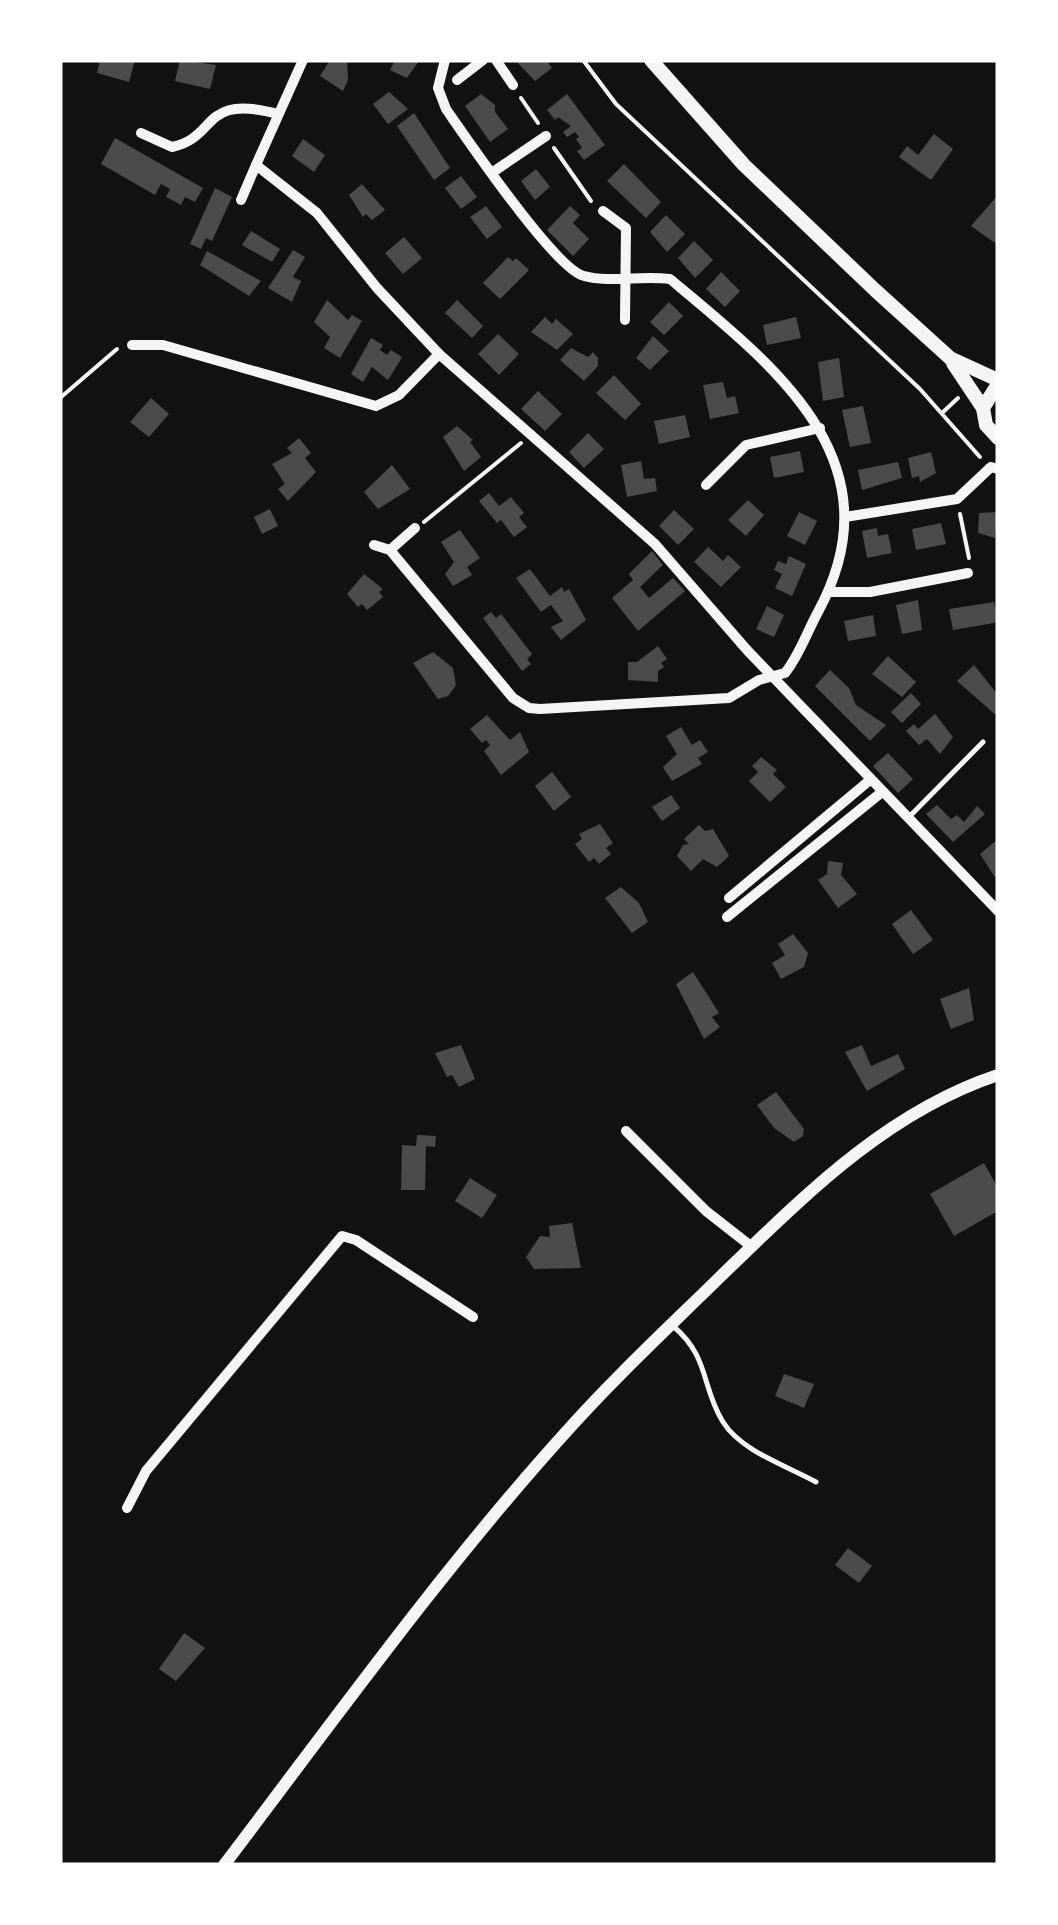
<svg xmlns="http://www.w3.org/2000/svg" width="1058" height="1925" viewBox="0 0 1058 1925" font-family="'Fira Sans',sans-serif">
	<rect width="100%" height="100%" fill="#111"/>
	<g fill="#4a4a4a">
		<polygon points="100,60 135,60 129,82 97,73"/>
		<polygon points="180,60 216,65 210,89 175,81"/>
		<polygon points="330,60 347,60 348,80 343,91 320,76"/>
		<polygon points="395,60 415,60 418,62 407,78 390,70"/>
		<polygon points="515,60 546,60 552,68 535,81"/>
		<polygon points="389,92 408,109 388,124 373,104"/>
		<polygon points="481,94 495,105 495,112 508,129 490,142 465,106"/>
		<polygon points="567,94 605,145 584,160 577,151 582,148 576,139 579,137 575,132 567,137 563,132 571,126 558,117 555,120 547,110"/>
		<polygon points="414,113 450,168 434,180 397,126"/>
		<polygon points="934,134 953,149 931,180 899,157 907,146 918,155"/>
		<polygon points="115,138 203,188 195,202 185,197 181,205 166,197 170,189 161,184 155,195 101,164"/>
		<polygon points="303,139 325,155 314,172 292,156"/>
		<polygon points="624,164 661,202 646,218 607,181"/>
		<polygon points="536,169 550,187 535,200 521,181"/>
		<polygon points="461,176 477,197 461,209 445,188"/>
		<polygon points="362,184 385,210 372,220 366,214 363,217 349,195"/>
		<polygon points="215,188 232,197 212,241 206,238 201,249 190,244"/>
		<polygon points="998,195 998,245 971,226"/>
		<polygon points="486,206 502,227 487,239 470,217"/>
		<polygon points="570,206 580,215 573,223 589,239 573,256 547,230"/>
		<polygon points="666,215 685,234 667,252 650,232"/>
		<polygon points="251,231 280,249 272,262 242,245"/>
		<polygon points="404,237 422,258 403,274 385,253"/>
		<polygon points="694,241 713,260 695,278 678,258"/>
		<polygon points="293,250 305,257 293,277 301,281 292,302 268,288"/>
		<polygon points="207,251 261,281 249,296 200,265"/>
		<polygon points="508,257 513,261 516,258 529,270 500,299 483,283"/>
		<polygon points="721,272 740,291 725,307 706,289"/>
		<polygon points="327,300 348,320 352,315 362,321 340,358 324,348 330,337 314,322"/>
		<polygon points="457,300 483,326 472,338 445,313"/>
		<polygon points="669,302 683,316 664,335 650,322"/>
		<polygon points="545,317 552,324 556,319 573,334 557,350 531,332"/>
		<polygon points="796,317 801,338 767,345 763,325"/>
		<polygon points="498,334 519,354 499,375 478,354"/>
		<polygon points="653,336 669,351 650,370 636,358"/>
		<polygon points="371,338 383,345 380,350 387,355 391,350 402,357 388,380 372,367 363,382 351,374"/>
		<polygon points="571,348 588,357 593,352 598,358 598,366 584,381 560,360"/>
		<polygon points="839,358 844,397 823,401 818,362"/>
		<polygon points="614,375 641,404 625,420 596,393"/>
		<polygon points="723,382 727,398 735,396 739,413 710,419 703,385"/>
		<polygon points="538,391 562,414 545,431 521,409"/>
		<polygon points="151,398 169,414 149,437 130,422"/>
		<polygon points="863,406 871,443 850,447 842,410"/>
		<polygon points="685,415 690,437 659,444 654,421"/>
		<polygon points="457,426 473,440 470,442 481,457 464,471 443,437"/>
		<polygon points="588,433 604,449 584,468 569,452"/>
		<polygon points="299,438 311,453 305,458 316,472 288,501 278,489 285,484 272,464 292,453 287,448"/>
		<polygon points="800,451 804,472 774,478 770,457"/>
		<polygon points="931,452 936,473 920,482 919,476 912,478 908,458"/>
		<polygon points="641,461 644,479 655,478 657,491 627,497 621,465"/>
		<polygon points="898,462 902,478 862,490 858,470"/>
		<polygon points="392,465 410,489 378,509 364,492"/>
		<polygon points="489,493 499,506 511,497 524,513 519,517 527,527 514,537 501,520 497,523 479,501"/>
		<polygon points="748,500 764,515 746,536 728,520"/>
		<polygon points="270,509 278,526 262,534 254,517"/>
		<polygon points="674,510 694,529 678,545 659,526"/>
		<polygon points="799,512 817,521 805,545 787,536"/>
		<polygon points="998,512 995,538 978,533 979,513"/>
		<polygon points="941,523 946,544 916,550 912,529"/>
		<polygon points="877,528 878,536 888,534 892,553 867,558 862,531"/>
		<polygon points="460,530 480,558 467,567 472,575 453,586 445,574 454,562 441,542"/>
		<polygon points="708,547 723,561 728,555 741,567 721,587 694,562"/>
		<polygon points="652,551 663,565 640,587 649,598 673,578 685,591 638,631 612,598 633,580 629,574"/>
		<polygon points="789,556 806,564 792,596 775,588 782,574 774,570 778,561 786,564"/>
		<polygon points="530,569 550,596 562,587 564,592 569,589 586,620 561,640 551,627 563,621 551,605 541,612 516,578"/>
		<polygon points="364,574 383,589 379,592 383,597 367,610 362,604 358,607 347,594"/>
		<polygon points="918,600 922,630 902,634 896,605"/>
		<polygon points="994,602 998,620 994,623 953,630 949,609"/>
		<polygon points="767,606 784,615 774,637 756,629"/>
		<polygon points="491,612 496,618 501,614 532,654 527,659 531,664 522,671 483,618"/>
		<polygon points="873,615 876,636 848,641 844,621"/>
		<polygon points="658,646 667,659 661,663 664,667 658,671 658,682 628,680 628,662 637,662"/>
		<polygon points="433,652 453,668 456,685 448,696 438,699 413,663"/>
		<polygon points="888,656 916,682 902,697 872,674"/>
		<polygon points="974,665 998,695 998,717 957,681"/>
		<polygon points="830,670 849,688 856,705 886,725 870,741 815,686"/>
		<polygon points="911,693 921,704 902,723 891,712"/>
		<polygon points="935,714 953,737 940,754 927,739 919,745 906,731 914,724 918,729"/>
		<polygon points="487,715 510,740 520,732 529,752 501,775 484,751 490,745 486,740 482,743 470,729"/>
		<polygon points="681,727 692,745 700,740 708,752 698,758 702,764 672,781 663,767 677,754 666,736"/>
		<polygon points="888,753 913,779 898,793 873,766"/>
		<polygon points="761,757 777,770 773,774 786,787 770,802 749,781 758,772 752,766"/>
		<polygon points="552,772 571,797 554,811 535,786"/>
		<polygon points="671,795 680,808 662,821 652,807"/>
		<polygon points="937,805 951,819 957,815 964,822 977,806 985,814 953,842 926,814"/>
		<polygon points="600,824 613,843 606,848 611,854 599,864 594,858 589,862 575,844 582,839 579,834"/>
		<polygon points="699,825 705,831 713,829 729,856 717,867 703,859 691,871 677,856 683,845 689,844 684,839"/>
		<polygon points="998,839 998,882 980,854"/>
		<polygon points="828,861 843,863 841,875 857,894 838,908 818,880 827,874"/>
		<polygon points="621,887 639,903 648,922 632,933 605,898"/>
		<polygon points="911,910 933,940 913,954 892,924"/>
		<polygon points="793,934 808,953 804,967 781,979 772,963 785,955 778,944"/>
		<polygon points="693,972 719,1013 712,1017 720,1027 704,1039 676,984"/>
		<polygon points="969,988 974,1020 951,1029 940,999"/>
		<polygon points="461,1045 475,1079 459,1087 452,1075 447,1077 435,1053"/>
		<polygon points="862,1045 871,1066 898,1054 905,1069 867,1091 845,1052"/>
		<polygon points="776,1092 804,1129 803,1136 794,1142 774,1128 757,1105"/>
		<polygon points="417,1135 436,1136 435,1147 426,1146 425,1190 401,1190 402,1145 416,1146"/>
		<polygon points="984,1163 998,1188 998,1211 954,1236 930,1194"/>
		<polygon points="470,1178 497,1195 482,1218 455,1201"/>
		<polygon points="572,1223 581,1268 534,1269 526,1257 540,1236 550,1237 549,1226"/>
		<polygon points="784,1374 814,1384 804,1408 775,1396"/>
		<polygon points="848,1548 872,1566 859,1583 835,1565"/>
		<polygon points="184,1633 205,1648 176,1681 159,1669"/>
	</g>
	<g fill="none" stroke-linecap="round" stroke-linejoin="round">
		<g stroke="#f5f5f5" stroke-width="4">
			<polyline points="583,60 616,104 920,389 980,457"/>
			<polyline points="521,98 538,123"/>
			<polyline points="554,148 591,201"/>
			<polyline points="60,398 117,349"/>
			<polyline points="943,412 958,398"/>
			<polyline points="960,514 969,558"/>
			<polyline points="424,522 521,443"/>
		</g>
		<g stroke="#f5f5f5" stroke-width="5">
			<polyline points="910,816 983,742"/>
			<path d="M673 1326C710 1357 701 1387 723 1422 741 1451 787 1466 816 1482"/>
		</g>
		<g stroke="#f5f5f5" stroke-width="10">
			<polyline points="303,60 256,165 317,213 377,288 439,354 655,544 747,650 998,911"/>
			<polyline points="496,60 513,85"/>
			<polyline points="457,80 483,60"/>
			<path d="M141 133 172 147C219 137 200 93 278 114"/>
			<polyline points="493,172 546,136"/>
			<polyline points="241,200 256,165"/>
			<polyline points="603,211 626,228 625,320"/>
			<polyline points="132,345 163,345 376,406 399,395 439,354"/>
			<polyline points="706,485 746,445 820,428"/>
			<polyline points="845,517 957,499 991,467 998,469"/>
			<path d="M374 545 390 550 513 698 529 708 540 709 729 698 759 680 785 673C799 656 807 632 818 612 899 462 777 368 670 279 642 275 610 283 584 276 555 269 467 139 446 109L438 88 445 60"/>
			<polyline points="390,550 415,528"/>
			<polyline points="829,592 870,592 968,573"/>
			<polyline points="729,898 870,780"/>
			<polyline points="727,917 882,792"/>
			<polyline points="626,1131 706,1211 752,1247"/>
			<polyline points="127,1508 146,1471 342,1236 356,1240 473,1317"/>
		</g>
		<path stroke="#f5f5f5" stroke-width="12" d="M224 1865C335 1719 443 1568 566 1432 614 1378 668 1328 720 1277 803 1197 886 1112 998 1075"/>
		<g stroke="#f5f5f5" stroke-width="14">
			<polyline points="651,60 744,165 875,290 950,358 998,380"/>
			<polyline points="953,363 983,408"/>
			<polyline points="998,384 983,408 986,425 998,438"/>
		</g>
	</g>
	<rect width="1058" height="1925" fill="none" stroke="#ffffff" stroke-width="125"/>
</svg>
